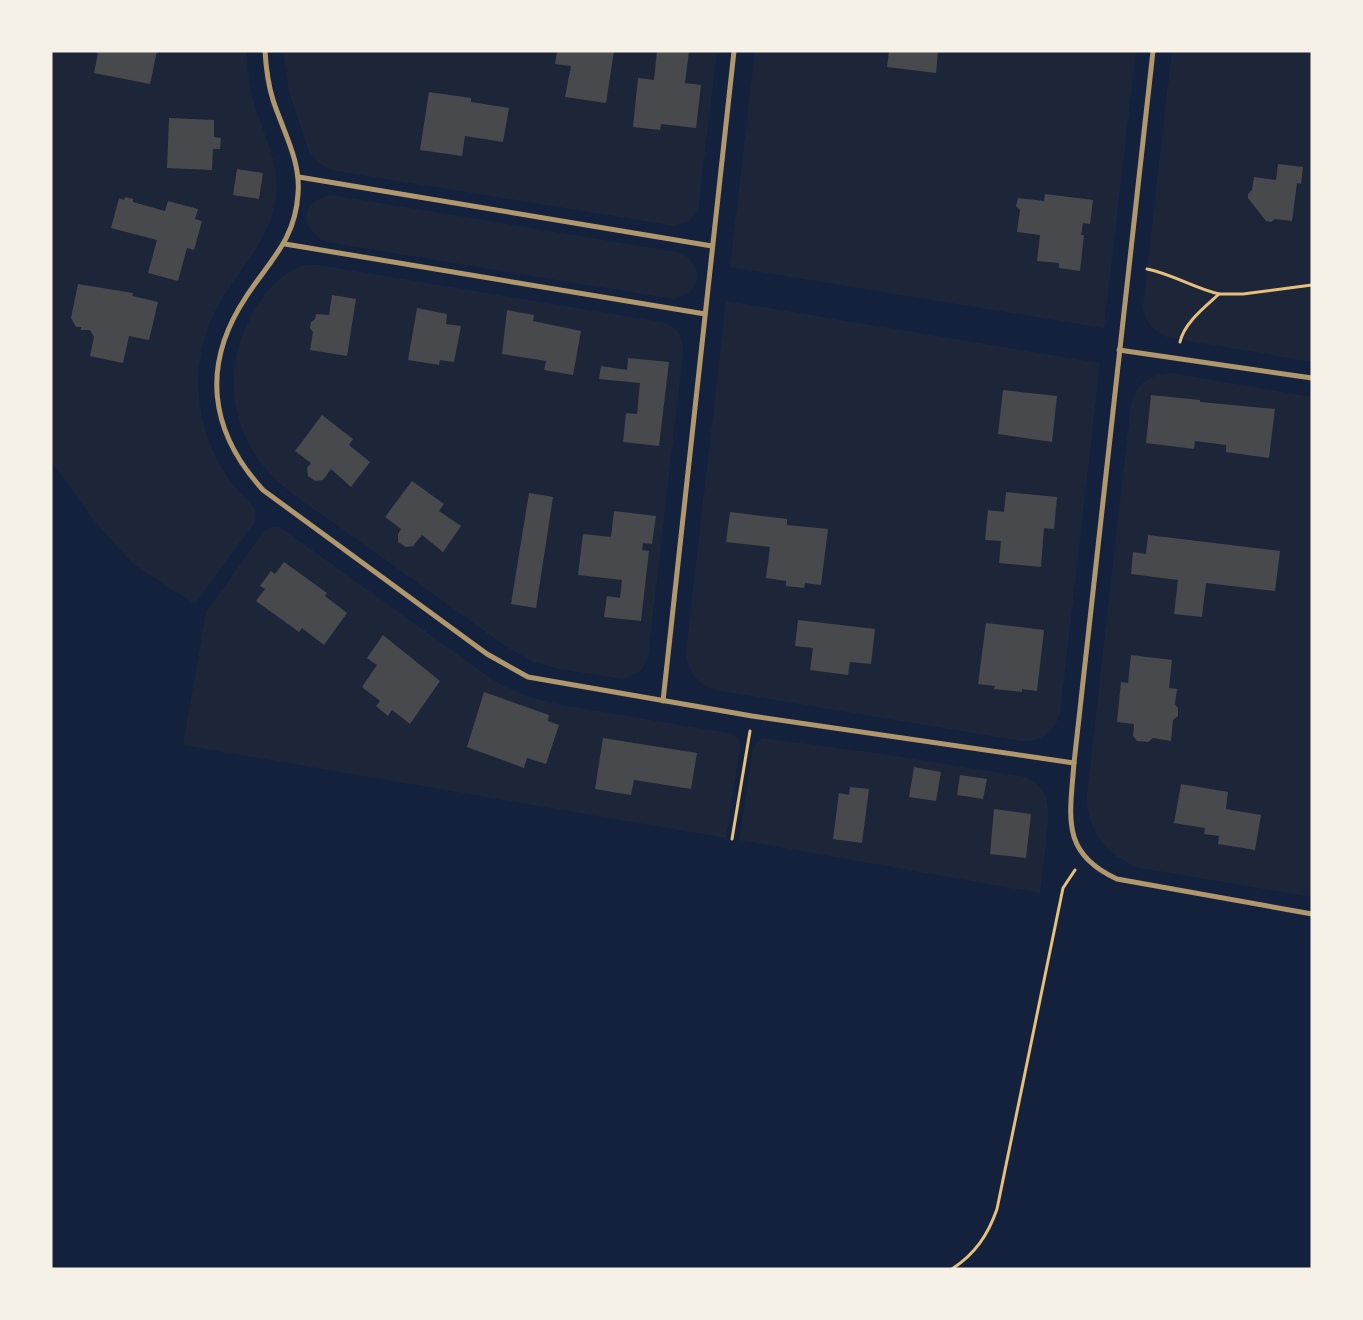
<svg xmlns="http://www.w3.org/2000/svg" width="1363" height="1320" viewBox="0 0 1363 1320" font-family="Raleway,sans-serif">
	<rect width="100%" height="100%" fill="#14213d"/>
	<g fill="#1d2539">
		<path d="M51 51H247C247 67 249 84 253 100 263 135 282 164 275 202 269 237 248 259 229 288 207 319 196 357 199 395 201 427 213 457 232 483 238 492 249 499 254 508 257 513 256 518 254 523L195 604 133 564 96 523 51 461Z"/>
		<polygon points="283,51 717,51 698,210 690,220 675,226 331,170 319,163 309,152 289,92"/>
		<polygon points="755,51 1136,51 1104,328 730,267"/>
		<path d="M1172 51H1312V362L1167 337C1152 331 1144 321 1143 305Z"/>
		<path d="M332 195 682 253C706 268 701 294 673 299L326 242C298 228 300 200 332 195Z"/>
		<path d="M305 265H318L662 322C676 326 684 337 683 353L648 657 641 671 623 679 558 669 534 662 505 646C452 608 399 569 345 531 315 509 277 488 256 456 231 419 226 370 245 329 256 304 277 272 305 265Z"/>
		<path d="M726 301 1100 363 1060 714C1053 733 1041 742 1021 741L715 690C696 684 688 671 686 652Z"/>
		<path d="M1171 373 1312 397V897L1140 868C1105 855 1087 832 1087 795L1131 404C1137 383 1150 374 1171 373Z"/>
		<polygon points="274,526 280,527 485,674 498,683 529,697 562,705 734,734 739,738 740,746 726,838 183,745 206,612 264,531"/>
		<path d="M763 738 883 754 1020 776C1055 786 1049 814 1046 843 1044 859 1042 876 1040 893L739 840 753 749 757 742Z"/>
	</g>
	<g fill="#48494c">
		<polygon points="92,51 157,51 150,84 94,73 98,53"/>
		<polygon points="557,51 614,51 606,103 565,97 571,66 555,64"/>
		<polygon points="657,51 689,51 685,83 701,85 696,128 661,124 660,130 633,127 638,78 654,80"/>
		<polygon points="889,51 938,51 936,73 887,67"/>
		<polygon points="429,92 471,98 471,102 509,108 503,142 465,136 462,156 420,150"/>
		<polygon points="169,118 214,120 214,137 221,138 220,149 213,149 212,170 167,168"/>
		<polygon points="1278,164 1303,167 1301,184 1297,183 1292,221 1275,219 1271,222 1266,221 1248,198 1248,194 1252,190 1254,177 1276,180"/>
		<polygon points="237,169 263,173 259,199 233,195"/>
		<polygon points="1045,194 1093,200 1090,224 1083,223 1081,235 1084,235 1080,271 1059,268 1059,263 1037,261 1040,235 1017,232 1020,210 1016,206 1018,198 1044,201"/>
		<polygon points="125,197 133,199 133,202 165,211 168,201 198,209 195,219 202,221 194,250 187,248 178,281 148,273 157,240 111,228 119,198 124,200"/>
		<polygon points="78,284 133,293 132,296 158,302 149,340 129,336 123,363 90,356 94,337 90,330 81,330 81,327 76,327 71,318"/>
		<polygon points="332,295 356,299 347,356 310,350 313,332 310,328 311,322 315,319 316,314 329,315"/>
		<polygon points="417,308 447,314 446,324 461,326 454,362 440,360 439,365 408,360"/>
		<polygon points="507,310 534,315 533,321 581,331 573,375 544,370 546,361 502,354"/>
		<polygon points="628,358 669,362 659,446 623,442 626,413 637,414 640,383 599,379 601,366 627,370"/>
		<polygon points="1003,390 1057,396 1052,442 998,434"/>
		<polygon points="1151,395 1200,400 1200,402 1275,409 1269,458 1226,452 1226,445 1195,441 1194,449 1146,443"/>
		<polygon points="322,415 353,439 349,445 370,462 351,487 331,469 323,480 315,481 308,476 307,468 311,463 295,451"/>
		<polygon points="412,481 444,504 439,511 461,526 443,552 422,535 413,546 406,547 398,542 398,534 401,529 385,517"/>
		<polygon points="1006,492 1057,497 1054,529 1044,528 1041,567 999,563 1001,541 985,540 988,510 1004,512"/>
		<polygon points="529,493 553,497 536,608 511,604"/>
		<polygon points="614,511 656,516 652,544 643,543 642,550 649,551 641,621 604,617 607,596 620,598 622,580 578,575 583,534 611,537"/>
		<polygon points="730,512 787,519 787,525 828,529 821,585 805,583 804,588 786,586 786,581 766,578 770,547 726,542"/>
		<polygon points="1148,535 1280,551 1275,591 1206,583 1202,617 1174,614 1178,580 1131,574 1133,552 1146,554"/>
		<polygon points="284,562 327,593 325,596 347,613 324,645 302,628 299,632 256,601 265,589 260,586 271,571 275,574"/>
		<polygon points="798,620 875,629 871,664 850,662 848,675 810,670 813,648 795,646"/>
		<polygon points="986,623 1044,630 1037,691 1022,689 1022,692 994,689 995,686 978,684"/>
		<polygon points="383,635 440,681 410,724 392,710 388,716 376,706 380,701 362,687 377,665 367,658"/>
		<polygon points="1131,655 1172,660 1169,688 1177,689 1175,704 1178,708 1178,716 1173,720 1171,741 1153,738 1148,742 1137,741 1133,736 1134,724 1117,722 1121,682 1128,683"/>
		<polygon points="484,692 549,715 548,721 559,725 546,764 527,758 524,768 467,747"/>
		<polygon points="603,738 697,753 691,789 634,780 631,795 595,789"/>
		<polygon points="914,767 941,772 936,801 909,797"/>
		<polygon points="960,775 987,779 983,799 957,795"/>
		<polygon points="1181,784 1228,792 1226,809 1261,815 1255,850 1218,844 1219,836 1204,834 1205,828 1174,823"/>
		<polygon points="850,787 869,789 862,843 833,839 839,793 849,795"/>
		<polygon points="994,809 1031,814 1026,858 990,854"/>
	</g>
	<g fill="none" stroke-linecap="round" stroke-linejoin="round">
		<g stroke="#e5c07b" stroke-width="3">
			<path d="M1147 269C1172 274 1194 288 1219 294"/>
			<path d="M1180 342C1184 323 1205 307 1219 294H1243L1312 285"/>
			<polyline points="732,839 750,731"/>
			<path d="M952 1269C975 1254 988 1235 997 1209L1063 888 1075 870"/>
		</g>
		<g stroke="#b1986c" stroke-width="5">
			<path d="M265 51C266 68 268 84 273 100 283 131 301 161 298 194 295 241 269 261 246 297 201 365 209 431 263 490L487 654 528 677 752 716 1074 763"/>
			<path d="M1153 51 1074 763C1070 817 1060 853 1117 879L1312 914"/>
			<polyline points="299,177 712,246"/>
			<polyline points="285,244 705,314"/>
			<polyline points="1119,350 1312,378"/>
			<polyline points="663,701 734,51"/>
		</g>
	</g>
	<rect width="1363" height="1320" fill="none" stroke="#f6f1e7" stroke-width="105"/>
</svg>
